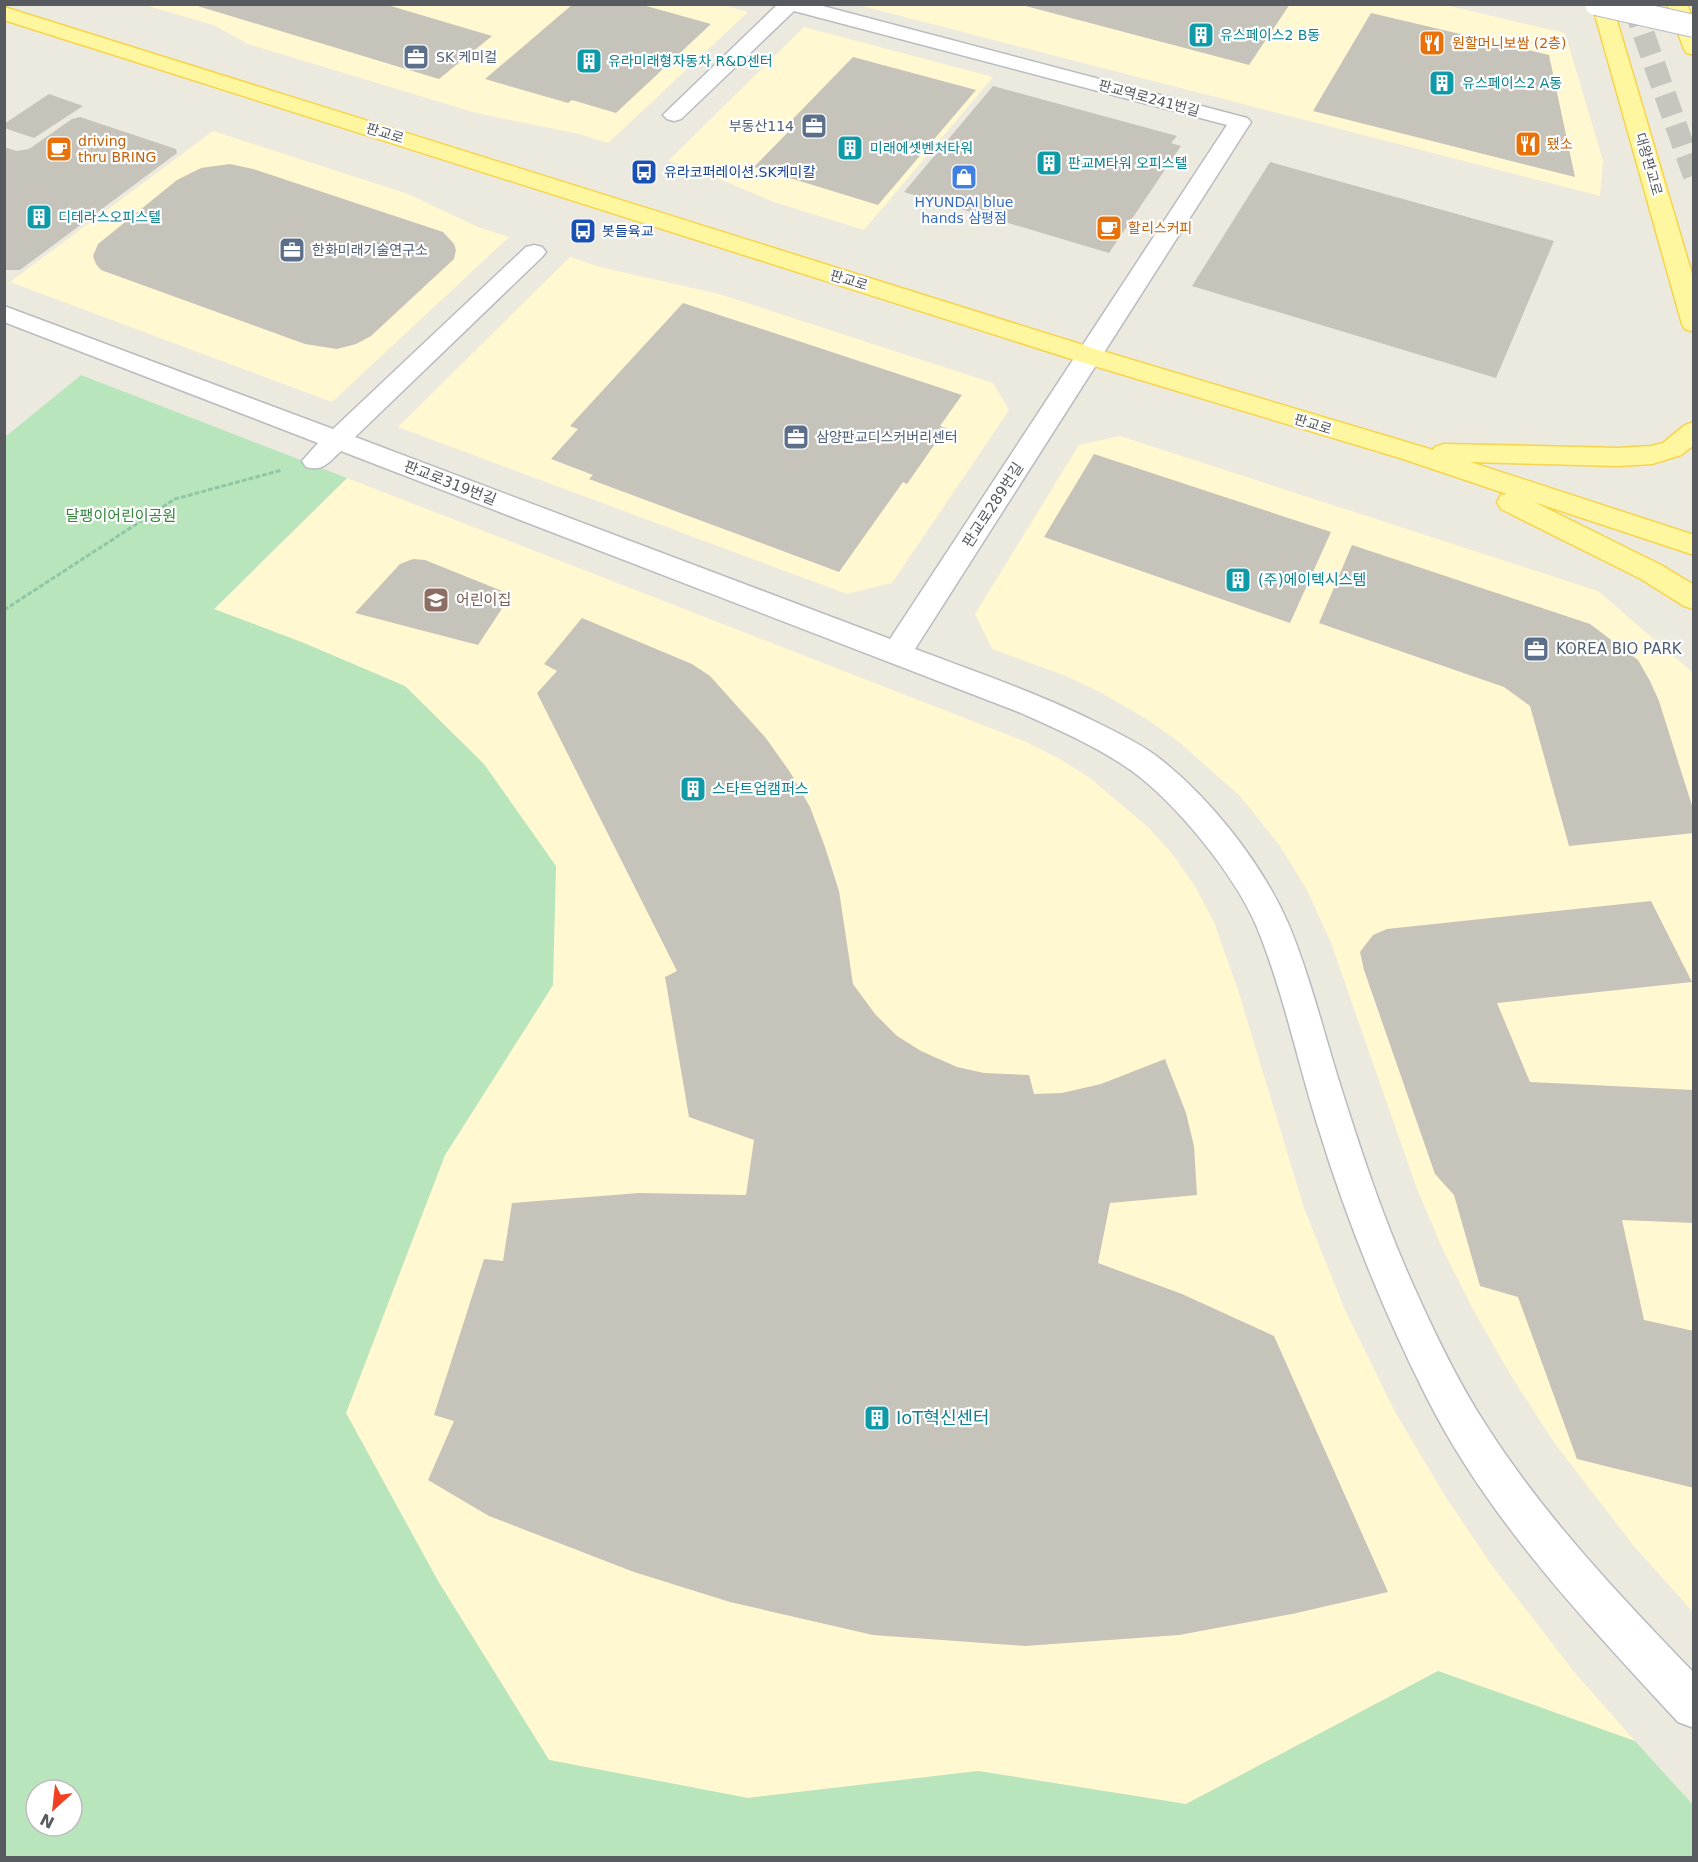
<svg xmlns="http://www.w3.org/2000/svg" width="1698" height="1862" viewBox="0 0 1698 1862" font-family="'DejaVu Sans','Noto Sans KR',sans-serif">
	<rect width="100%" height="100%" fill="#eceade"/>
	<g fill="#fff8d0">
		<polygon points="720,4 748,12 608,143 579,134 476,113 248,44 216,26 145,5"/>
		<polygon points="1441,4 1565,33 1603,161 1600,196 858,5"/>
		<polygon points="804,27 993,77 864,230 774,202 698,170 668,161"/>
		<polygon points="213,131 408,194 478,227 509,237 332,402 10,282"/>
		<polygon points="570,257 600,267 719,294 993,383 1009,410 892,583 847,594 398,427"/>
		<polygon points="1120,436 1598,591 1693,673 1693,1612 1633,1545 1556,1445 1513,1379 1475,1313 1443,1250 1417,1189 1331,943 1307,890 1280,846 1240,796 1179,742 1148,720 1100,692 1066,676 992,649 975,614 1079,445"/>
		<polygon points="347,478 1024,741 1058,758 1090,778 1149,828 1174,856 1196,888 1214,922 1238,990 1304,1208 1345,1310 1394,1410 1445,1496 1493,1567 1575,1673 1635,1741 1438,1671 1186,1804 978,1771 748,1798 549,1760 438,1581 346,1413 445,1155 553,985 214,609"/>
	</g>
	<path fill="#b8e5bc" fill-rule="evenodd" d="M81 375 347 478 214 609 304 643 405 686 484 764 556 866 553 985 445 1155 346 1413 438 1581 549 1760 748 1798 978 1771 1186 1804 1438 1671 1635 1741 1694 1806 1693 1858H5V437ZM36 1790H72V1826H36Z"/>
	<g fill="#c6c3bb">
		<polygon points="191,4 384,4 492,36 439,79"/>
		<polygon points="573,4 639,4 711,24 616,113 572,100 568,103 485,79"/>
		<polygon points="1018,4 1290,4 1249,65"/>
		<polygon points="1371,13 1549,55 1575,177 1313,111"/>
		<polygon points="853,57 976,90 878,205 754,167 792,128 786,126"/>
		<polygon points="993,86 1177,136 1171,143 1181,146 1109,253 904,192"/>
		<polygon points="49,94 83,106 34,138 4,128 4,124"/>
		<polygon points="80,117 176,149 177,153 20,270 4,270 4,147 17,151 29,149 72,119"/>
		<polygon points="1270,162 1554,241 1496,378 1192,286"/>
		<polygon points="230,164 253,169 443,232 454,244 456,250 454,259 371,336 356,344 337,349 305,344 101,270 96,264 93,256 98,244 177,180 201,168"/>
		<polygon points="683,303 962,395 940,426 946,428 907,484 903,482 839,572 589,479 593,475 551,459 578,429 570,426"/>
		<polygon points="1094,454 1331,532 1290,623 1044,537"/>
		<polygon points="1352,545 1590,624 1638,660 1650,681 1659,701 1694,812 1694,833 1569,846 1530,706 1504,687 1319,623"/>
		<polygon points="413,559 425,560 502,591 505,604 478,645 355,613 400,564"/>
		<polygon points="582,618 692,664 710,676 765,737 790,772 810,807 825,847 839,891 853,984 875,1014 897,1036 921,1051 957,1067 984,1073 1029,1075 1034,1094 1062,1093 1101,1084 1165,1059 1186,1113 1194,1146 1197,1195 1110,1203 1098,1263 1182,1294 1274,1336 1388,1592 1292,1614 1179,1635 1025,1646 873,1635 730,1602 634,1572 489,1516 428,1480 454,1421 434,1415 484,1259 503,1261 512,1203 639,1193 746,1195 754,1140 689,1117 665,977 677,971 537,693 557,671 544,664"/>
		<polygon points="1651,901 1692,982 1497,1003 1530,1082 1694,1090 1694,1223 1622,1220 1644,1320 1694,1331 1694,1488 1577,1459 1518,1297 1480,1286 1454,1195 1435,1174 1364,970 1360,952 1373,935 1387,929"/>
	</g>
	<g fill="none" stroke-linecap="round" stroke-linejoin="round">
		<polyline stroke="#c7c6be" stroke-width="22" stroke-dasharray="22 10" stroke-linecap="butt" points="1633,4 1694,176"/>
		<g stroke="#b9bbc1" stroke-width="3">
			<path id="minor" d="M778 4H815L1247 118 1251 122 915 649C976 672 1038 693 1096 722 1116 732 1137 742 1155 755 1209 796 1261 862 1288 923 1309 973 1322 1026 1338 1078 1360 1148 1383 1219 1414 1287 1435 1334 1458 1382 1486 1425 1544 1516 1619 1595 1694 1673V1728L1678 1722C1586 1622 1489 1521 1427 1398 1383 1311 1347 1221 1318 1127 1297 1060 1283 990 1256 925 1234 874 1176 803 1132 771 1098 747 1059 730 1021 713L341 451C329 462 323 472 306 467L302 461 318 443 4 322V306L333 429 526 247 534 245 542 247 546 252 542 257 355 437 890 639 1227 125 794 11 681 119 674 121 667 119 663 115 667 111Z"/>
		</g>
		<g stroke="#f7d44c" stroke-width="3">
			<g id="major">
				<polygon points="1592,4 1612,4 1694,281 1694,332 1685,329 1682,324"/>
				<polygon points="1667,4 1687,4 1694,22 1694,55 1687,53 1684,49"/>
				<polygon points="4,7 1099,350 1433,450 1435,447 1444,444 1619,448 1651,446 1663,443 1685,425 1694,422 1694,445 1681,455 1652,464 1619,466 1470,462 1694,535 1694,555 1534,502 1661,565 1694,585 1694,609 1684,606 1641,579 1501,509 1497,502 1501,495 1507,494 1400,458 1081,362 4,20"/>
			</g>
		</g>
		<polyline stroke="#91c6a5" stroke-width="3" stroke-dasharray="5 2" stroke-linecap="butt" points="4,610 175,499 282,470"/>
		<use href="#minor" fill="#fff" fill-rule="evenodd"/>
		<use href="#major" fill="#fff7a0" fill-rule="evenodd"/>
		<g stroke="#b9bbc1" stroke-width="24" stroke-linecap="butt">
			<polyline id="minor-bridge" points="1596,4 1694,26"/>
		</g>
		<use href="#minor-bridge" stroke="#fff" stroke-width="22"/>
	</g>
	<defs>
		<g id="building-square" transform="scale(1.35)"><rect x="-9" y="-9" width="18" height="18" rx="4" fill="#0f9aa8" stroke="#fff"/><path d="M-4-6H4V6H1V3H-1V6H-4ZM-2.5-4.3h1.7v1.8h-1.7ZM.8-4.3h1.7v1.8H.8ZM-2.5-1h1.7V.8h-1.7ZM.8-1h1.7V.8H.8Z" fill="#fff"/></g>
		<g id="restaurant-square" transform="scale(1.35)"><rect x="-9" y="-9" width="18" height="18" rx="4" fill="#e8710a" stroke="#fff"/><path d="M-5-6h1v4h1v-4h1v4h1v-4h1v5L-1.5 .5V6h-2V.5L-5-1ZM5-6V6H3V1.5H1.5Q1.5-4 5-6Z" fill="#fff"/></g>
		<g id="office-square" transform="scale(1.35)"><rect x="-9" y="-9" width="18" height="18" rx="4" fill="#5c6f8a" stroke="#fff"/><path d="M-6-3h4V-5.5h4V-3h4V5H-6ZM-1-4.5V-3h2v-1.5ZM-6 0V1H6V0Z" fill="#fff"/></g>
		<g id="cafe-square" transform="scale(1.35)"><rect x="-9" y="-9" width="18" height="18" rx="4" fill="#e8710a" stroke="#fff"/><path d="M-5.5-4.5H6V0H3Q3 3.5 0 3.5H-2.5Q-5.5 3.5-5.5 0ZM3-3.2v2h1.7v-2ZM-6 4.5H4V6H-6Z" fill="#fff"/></g>
		<g id="bus-square" transform="scale(1.35)"><rect x="-9" y="-9" width="18" height="18" rx="4" fill="#1a4fb4" stroke="#fff"/><path d="M-5-6H5V4H4V6H2V4H-2V6H-4V4H-5ZM-3.5-4V0h7V-4ZM-3.5 1.2v1.5H-2V1.2ZM2 1.2v1.5H3.5V1.2Z" fill="#fff"/></g>
		<g id="shop-square" transform="scale(1.35)"><rect x="-9" y="-9" width="18" height="18" rx="4" fill="#3f7fe0" stroke="#fff"/><path d="M-5-2.5h2.3a2.7 3.5 0 0 1 5.4 0H5L5.5 6h-11ZM-1.5-2.5h3a1.5 2.3 0 0 0-3 0Z" fill="#fff"/></g>
		<g id="school-square" transform="scale(1.35)"><rect x="-9" y="-9" width="18" height="18" rx="4" fill="#8d6e63" stroke="#fff"/><path d="M0-5L7-2L0 1L-7-2ZM-4 1L0 2.5L4 1V4Q0 6-4 4Z" fill="#fff"/></g>
	</defs>
	<g fill-rule="evenodd">
		<use href="#building-square" x="1201" y="35"/>
		<use href="#restaurant-square" x="1432" y="43"/>
		<use href="#office-square" x="416" y="57"/>
		<use href="#building-square" x="589" y="61"/>
		<use href="#building-square" x="1442" y="83"/>
		<use href="#office-square" x="814" y="126"/>
		<use href="#restaurant-square" x="1528" y="144"/>
		<use href="#building-square" x="850" y="148"/>
		<use href="#cafe-square" x="59" y="149"/>
		<use href="#building-square" x="1049" y="163"/>
		<use href="#bus-square" x="644" y="172"/>
		<use href="#shop-square" x="964" y="177"/>
		<use href="#building-square" x="39" y="217"/>
		<use href="#cafe-square" x="1109" y="228"/>
		<use href="#bus-square" x="583" y="231"/>
		<use href="#office-square" x="292" y="250"/>
		<use href="#office-square" x="796" y="437"/>
		<use href="#building-square" x="1238" y="580"/>
		<use href="#school-square" x="436" y="600"/>
		<use href="#office-square" x="1536" y="649"/>
		<use href="#building-square" x="693" y="789"/>
		<use href="#building-square" x="877" y="1418"/>
	</g>
	<g text-anchor="middle" stroke-width="4.5" stroke-linejoin="round" paint-order="stroke">
		<g font-size="14" fill="#0d838f" stroke="#fff" text-anchor="start">
			<text x="1220" y="40">유스페이스2 B동</text>
			<text x="608" y="66">유라미래형자동차 R&amp;D센터</text>
			<text x="1462" y="88">유스페이스2 A동</text>
			<text x="870" y="153">미래에셋벤처타워</text>
			<text x="1068" y="168">판교M타워 오피스텔</text>
			<text x="58" y="222">디테라스오피스텔</text>
		</g>
		<g font-size="14" fill="#c56008" stroke="#fff" text-anchor="start">
			<text x="1452" y="48">원할머니보쌈 (2층)</text>
			<text x="78" y="146">driving<tspan x="78" dy="16">thru BRING</tspan></text>
			<text x="1547" y="149">됐소</text>
			<text x="1128" y="233">할리스커피</text>
		</g>
		<g font-size="14" fill="#4e5e75" stroke="#fff" text-anchor="start">
			<text x="436" y="62">SK 케미컬</text>
			<text x="794" y="131" text-anchor="end">부동산114</text>
			<text x="312" y="255">한화미래기술연구소</text>
			<text x="816" y="442">삼양판교디스커버리센터</text>
		</g>
		<g font-size="14" fill="#575b60" stroke="#fff">
			<text transform="translate(1149 98) rotate(15)" y="5">판교역로241번길</text>
			<text transform="translate(385 133) rotate(17)" y="5">판교로</text>
			<text transform="translate(1649 164) rotate(74)" y="5">대왕판교로</text>
			<text transform="translate(849 280) rotate(17)" y="5">판교로</text>
			<text transform="translate(1313 424) rotate(17)" y="5">판교로</text>
		</g>
		<g font-size="14" fill="#164399" stroke="#fff" text-anchor="start">
			<text x="664" y="177">유라코퍼레이션.SK케미칼</text>
			<text x="602" y="236">봇들육교</text>
		</g>
		<g font-size="14" fill="#366cbe" stroke="#fff">
			<text x="964" y="207">HYUNDAI blue<tspan x="964" dy="16">hands 삼평점</tspan></text>
		</g>
		<g font-size="15" fill="#575b60" stroke="#fff">
			<text transform="translate(450 483) rotate(21)" y="5">판교로319번길</text>
			<text transform="translate(993 505) rotate(-57)" y="5">판교로289번길</text>
		</g>
		<g font-size="15" fill="#31863b" stroke="#fff">
			<text x="121" y="521">달팽이어린이공원</text>
		</g>
		<g font-size="15" fill="#0d838f" stroke="#fff" text-anchor="start">
			<text x="1258" y="585">(주)에이텍시스템</text>
			<text x="712" y="794">스타트업캠퍼스</text>
		</g>
		<g font-size="15" fill="#785e54" stroke="#fff" text-anchor="start">
			<text x="456" y="605">어린이집</text>
		</g>
		<g font-size="15" fill="#4e5e75" stroke="#fff" text-anchor="start">
			<text x="1556" y="654">KOREA BIO PARK</text>
		</g>
		<g font-size="18" fill="#0d838f" stroke="#fff" text-anchor="start">
			<text x="896" y="1424">IoT혁신센터</text>
		</g>
	</g>
	<rect width="1698" height="1862" fill="none" stroke="#575b60" stroke-width="12"/>
	<g transform="translate(54 1808) rotate(207)"><circle r="28" fill="#ffffff" stroke="#bcbdbf" stroke-width="1.5"/>
	<path d="M0-4.5L10 22L0 15L-10 22Z" fill="#f04120"/>
	<text y="-9" font-size="16" font-weight="bold" text-anchor="middle" fill="#575b60">N</text>
	</g>
</svg>
